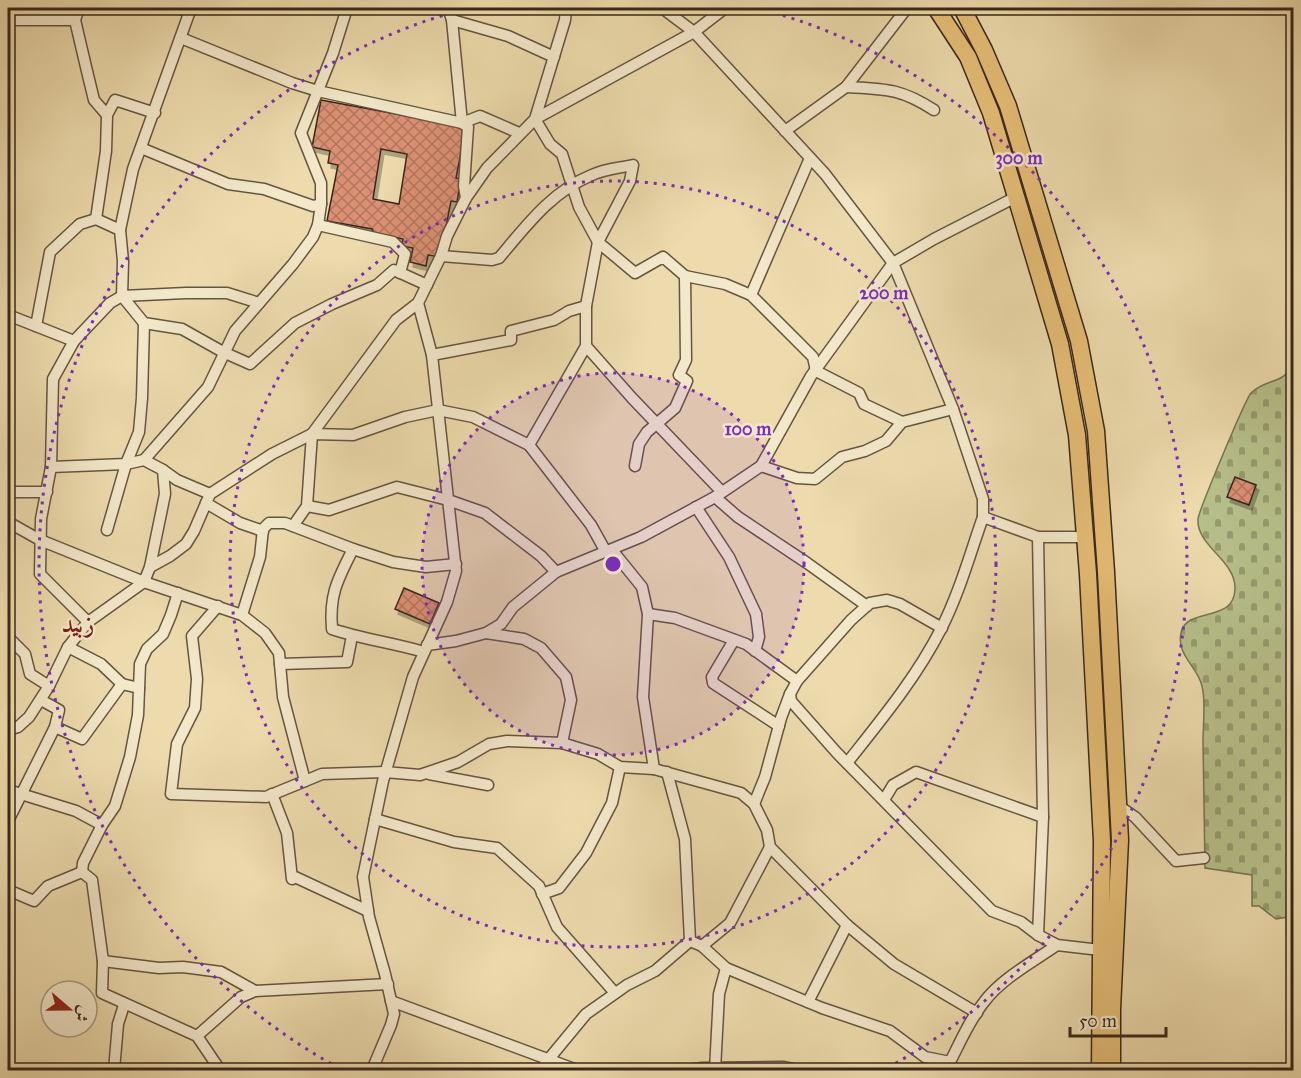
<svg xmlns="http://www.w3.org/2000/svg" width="1301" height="1078" viewBox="0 0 1301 1078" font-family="'IM FELL Great Primer',Amiri,serif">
	<defs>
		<pattern id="cemetery-stones" width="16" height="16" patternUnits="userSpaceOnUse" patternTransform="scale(1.5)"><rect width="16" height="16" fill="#b7c08b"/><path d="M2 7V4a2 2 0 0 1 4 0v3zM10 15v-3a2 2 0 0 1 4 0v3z" fill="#969c71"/></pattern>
		<pattern id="building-cross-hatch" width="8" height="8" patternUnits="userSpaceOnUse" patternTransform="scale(1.5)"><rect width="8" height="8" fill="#db9073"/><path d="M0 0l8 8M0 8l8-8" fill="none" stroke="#b3765e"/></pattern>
		<filter id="shadow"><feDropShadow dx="3" dy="5" stdDeviation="0" flood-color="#0004"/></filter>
	</defs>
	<rect width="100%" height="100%" fill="#eddbad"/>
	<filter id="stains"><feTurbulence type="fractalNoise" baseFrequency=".00333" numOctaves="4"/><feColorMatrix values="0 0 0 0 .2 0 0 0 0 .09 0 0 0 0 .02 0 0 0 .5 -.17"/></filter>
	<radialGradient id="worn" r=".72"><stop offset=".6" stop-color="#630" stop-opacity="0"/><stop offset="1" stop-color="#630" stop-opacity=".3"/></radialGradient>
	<path fill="url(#cemetery-stones)" stroke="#787454" stroke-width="1.5" d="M1293 363 1294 910 1288 917 1276 919 1259 906H1252V875L1205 868C1204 826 1204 783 1203 741 1203 725 1206 701 1202 686 1198 667 1176 655 1181 633 1186 606 1234 624 1235 589 1236 560 1196 546 1198 519 1199 510 1245 400 1251 393 1266 378 1285 385 1293 363Z"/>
	<g fill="url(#building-cross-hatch)" stroke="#38281d" stroke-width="1.5" fill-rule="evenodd" filter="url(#shadow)">
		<path d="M321 100 466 127 456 178 461 179 457 202 451 201 440 257 428 255 426 266 410 262 413 248 402 246 403 239 374 233 372 229 327 221 338 165 328 163 330 151 312 147ZM381 149 407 154 399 204 373 199Z"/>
		<polygon points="1235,477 1256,485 1249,505 1227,497"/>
		<polygon points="404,588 439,603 430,624 395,609"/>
	</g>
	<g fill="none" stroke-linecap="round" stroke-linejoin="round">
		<g stroke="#655541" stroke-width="13">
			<g id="street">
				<polyline points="79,8 75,20 86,67 94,100 107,115"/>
				<polyline points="178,8 190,12"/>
				<polyline points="191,8 133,169 120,230 123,261 122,296 186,293 227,293 259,303"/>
				<polyline points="448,8 452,20 462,123"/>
				<polyline points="662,8 694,32 825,174 893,263 953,409 983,499 983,517 1038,537 1085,537"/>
				<polyline points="8,20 75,20"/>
				<polyline points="452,20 508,36 554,57"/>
				<polyline points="181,38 292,83 318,91 462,123 468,127 464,186 466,198"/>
				<path d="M846 87C885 89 900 88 934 110"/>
				<polyline points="462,123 480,116 519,133"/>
				<polyline points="785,131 846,87 907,8"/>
				<polyline points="141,148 228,184 264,189 313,206 321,204"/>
				<polyline points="96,219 120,230"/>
				<polyline points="318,225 393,242 405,254 400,273"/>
				<path d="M441 256 492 260 499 258C526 226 552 191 592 175 604 169 620 168 633 165L630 181 598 242 586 306V346L529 445"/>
				<polyline points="685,276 663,257 635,273 598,242 579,207 562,154 550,144 535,119 694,32 725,8"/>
				<polyline points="751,295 810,158"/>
				<polyline points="8,315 74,341"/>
				<polyline points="36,326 50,252 80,224 96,219 106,151 107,115 115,100 155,113"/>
				<polyline points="586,346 632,398 722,492"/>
				<polyline points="432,355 511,340 511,331 554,320 569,311 586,306"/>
				<polyline points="144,460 208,387 235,331 293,264 313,237 318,225 321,204 321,183 301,133 333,53 347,8"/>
				<polyline points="635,466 639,444 647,432 675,408 687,381 679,375 686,360 685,276 725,284 751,295 813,357 816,371 859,393 864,404 902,422"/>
				<polyline points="761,466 797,478 815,479 842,457 865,451 886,441 902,422 953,409"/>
				<polyline points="163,470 177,480 210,494"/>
				<polyline points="8,492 47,492"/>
				<polyline points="715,497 738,517 807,563 867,606"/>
				<polyline points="206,503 240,523 263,531"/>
				<polyline points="307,506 329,510 397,487 448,500 485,513 541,556 556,572"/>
				<polyline points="696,507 729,557 756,614 759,637 755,651"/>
				<polyline points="8,522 40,540 144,582 242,615 265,633 279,653 283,697 305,781"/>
				<polyline points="293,526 307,506 312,434 396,320 418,303 441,256 447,236 466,198 487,168 535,119 565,20 566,8"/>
				<polyline points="107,530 126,464 139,432 142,398 144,323"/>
				<path d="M353 549C338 579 329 594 332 629 362 639 393 643 424 652"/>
				<polyline points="612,550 642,587 648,614 643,697 654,769"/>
				<polyline points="150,567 170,556 186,544 194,531 210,494 272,454 312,434 353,435 405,417 438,410 473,417 529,445 591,525 606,552"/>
				<polyline points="178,593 171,615 163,634 147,649 140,664 138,715 130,757 115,806 102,825 83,863 82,872 92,880 103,961 159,968 183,967 221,972 255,991"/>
				<polyline points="218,606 192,636 197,679 195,708 177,744 171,794 266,797 322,774 385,772 420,775 458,762 489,744 507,741 562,743 598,754 620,767 654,769 741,793 754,804 767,830 770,847 847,925 894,964 977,1013"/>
				<polyline points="648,614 675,618 746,644 797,681"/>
				<polyline points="242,615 260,557 263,529 269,523 285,523 353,549 393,562 426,567 456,564"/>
				<polyline points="88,622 40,574 41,519 51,467 53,379 74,341 110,303 122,296 144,323 182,329 223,352 250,364 295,323 332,304 377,285 394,270 427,285"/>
				<polyline points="486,633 524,639 541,648 566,677 571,700 562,743"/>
				<polyline points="8,637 25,654 30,674 49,686"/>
				<polyline points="734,640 712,677 713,683 779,726"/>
				<polyline points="427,645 456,641 486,633 501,624 513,607 556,572 641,537 715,497 761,466 811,376 893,263 934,239 1016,197"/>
				<polyline points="68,647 101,664 122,684 139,688"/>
				<polyline points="280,664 347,662 352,636"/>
				<polyline points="790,694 791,701 837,753 992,911 1021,922 1038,935 1057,945 1100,950"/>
				<polyline points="41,700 59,710 55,727 82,739 122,684"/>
				<polyline points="8,730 18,727 29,717 49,686 68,647 88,622 144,582 150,567 165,494 163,470 144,460 126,464 51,467"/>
				<path d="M847 763C881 720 916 678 941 629 959 594 970 554 983 517"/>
				<polyline points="667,772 685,839 690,941"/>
				<polyline points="429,774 488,785"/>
				<polyline points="8,790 76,811 102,825"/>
				<polyline points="272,794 287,833 292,879 295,877 368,911"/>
				<polyline points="884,800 893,785 916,772 1043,817"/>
				<polyline points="754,804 765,777 781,718 790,694 797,681 851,620 870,603 887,600 900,604 942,628"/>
				<polyline points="1119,806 1135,817 1176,861 1204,858"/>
				<polyline points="375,819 454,842 497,848 539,886 557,927 615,993"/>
				<polyline points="8,821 55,727"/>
				<polyline points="8,890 34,901 48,886 82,872"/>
				<polyline points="542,894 559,888 586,853 612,803 620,767"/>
				<polyline points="1038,935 1043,817 1038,537"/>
				<polyline points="702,946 730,923 770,847"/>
				<polyline points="103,961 102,993 197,1036 220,1070"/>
				<polyline points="391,1001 577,1070"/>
				<polyline points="808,1002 847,925"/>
				<polyline points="197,1036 241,997 255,991 388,984"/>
				<polyline points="114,1070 118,1024 124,1005"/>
				<polyline points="372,1070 391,1025 394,1014 385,974 369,917 363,877 383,781 413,677 447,602 456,571 432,355 418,303"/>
				<polyline points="542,1070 548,1060 586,1014 627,985 655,971 690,941 702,946 726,968 822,1008 890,1031 925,1057 950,1062"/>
				<polyline points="688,1070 702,1068 784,1067 798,1070"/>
				<polyline points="715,1070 719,994 726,968"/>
				<path d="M946 1070C958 1047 968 1022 984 1002 1002 978 1033 962 1057 945"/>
			</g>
		</g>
		<g stroke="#38281d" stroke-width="19">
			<g id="primary">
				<polyline points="936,8 968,57 991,113 1060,344 1077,435 1088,574 1102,841 1100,1070"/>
				<polyline points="962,8 984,50 1008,106 1079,341 1096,431 1106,572 1120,840 1112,1009 1112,1070"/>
			</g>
		</g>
		<use href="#street" stroke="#f3e8ca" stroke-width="10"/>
		<use href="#primary" stroke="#e6be76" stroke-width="16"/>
	</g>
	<circle cx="613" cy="564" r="191" fill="#7b2cbf" fill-opacity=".12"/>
	<g fill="none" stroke="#7b2cbf" stroke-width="3" stroke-dasharray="3 6">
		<circle cx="613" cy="564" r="191"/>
		<circle cx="613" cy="564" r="383"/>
		<path d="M339 1068A574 574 0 0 1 469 8M757 8A574 574 0 0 1 887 1068"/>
	</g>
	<g text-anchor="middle" stroke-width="5" stroke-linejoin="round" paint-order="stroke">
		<g font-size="24" font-weight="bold" fill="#7a1f14" stroke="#f3e8ca">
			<text x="78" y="632">زبيد</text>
		</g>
	</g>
	<circle cx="613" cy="564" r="9" fill="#7b2cbf" stroke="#f3e8ca" stroke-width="3"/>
	<g font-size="18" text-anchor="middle" font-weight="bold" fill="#7b2cbf" stroke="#f3e8ca" stroke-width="5" stroke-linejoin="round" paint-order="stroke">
		<text x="1019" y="164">300 m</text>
		<text x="884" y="299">200 m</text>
		<text x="748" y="435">100 m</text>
	</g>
	<rect width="1301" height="1078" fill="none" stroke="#eddbad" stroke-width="30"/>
	<rect x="9" y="9" width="1283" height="1060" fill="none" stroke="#38281d" stroke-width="3"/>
	<rect x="15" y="15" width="1271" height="1048" fill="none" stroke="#38281d" stroke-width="1.5"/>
	<g transform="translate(69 1009) rotate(110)"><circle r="28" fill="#f3e8ca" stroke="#a89b85" stroke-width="1.5"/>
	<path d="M0-4.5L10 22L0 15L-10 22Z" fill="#8f2418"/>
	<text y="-9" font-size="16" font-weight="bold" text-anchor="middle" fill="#38281d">ش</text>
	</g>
	<path d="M1070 1027v9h96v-9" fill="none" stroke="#38281d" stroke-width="3"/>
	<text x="1079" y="1027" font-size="18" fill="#38281d" stroke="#f3e8ca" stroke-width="4.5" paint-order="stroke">50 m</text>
	<rect width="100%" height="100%" filter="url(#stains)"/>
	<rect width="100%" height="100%" fill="url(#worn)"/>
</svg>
